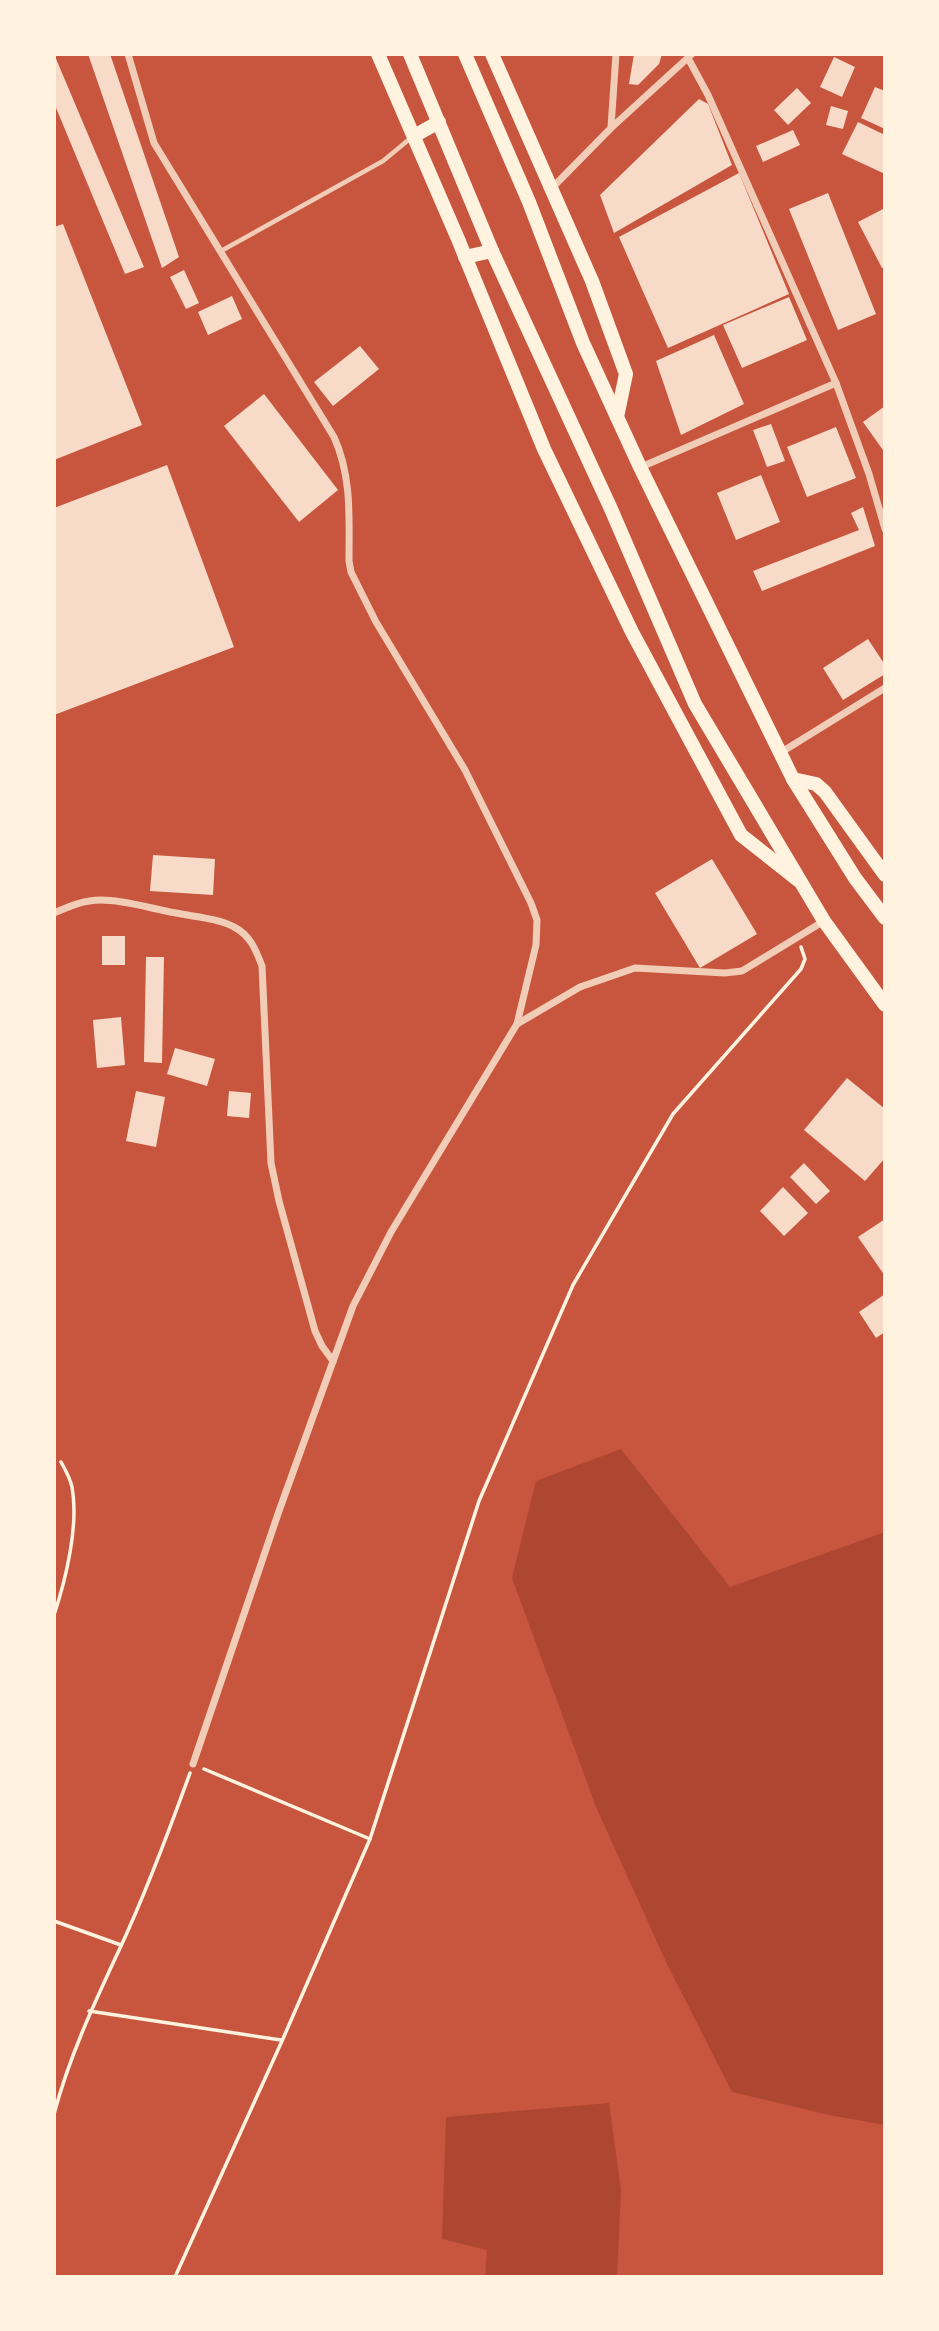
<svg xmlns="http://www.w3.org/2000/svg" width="939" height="2331" viewBox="0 0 939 2331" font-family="'Roboto Condensed',sans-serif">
	<rect width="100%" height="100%" fill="#c8553d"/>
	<g fill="#ae4732">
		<polygon points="621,1449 730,1587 885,1532 885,2125 829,2115 732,2092 667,1964 596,1807 512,1578 536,1481"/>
		<polygon points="609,2103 621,2190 617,2277 485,2277 487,2250 442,2239 446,2117"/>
	</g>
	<g fill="#f7dbc8">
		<polygon points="54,54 144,267 125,274 54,103"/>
		<polygon points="88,54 110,54 179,257 162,268"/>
		<polygon points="634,54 662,54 659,64 638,85 629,84"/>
		<polygon points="834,57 855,67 842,97 820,87"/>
		<polygon points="875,87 885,91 885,129 861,118"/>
		<polygon points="797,88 811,103 788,125 774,110"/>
		<polygon points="699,99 708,104 732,165 614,233 600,195"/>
		<polygon points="831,106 848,111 843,129 826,125"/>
		<polygon points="858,122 885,135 885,174 842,154"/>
		<polygon points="793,130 800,145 763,162 756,146"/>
		<polygon points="739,173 789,294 668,348 619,237"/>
		<polygon points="828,193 876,314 838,330 789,209"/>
		<polygon points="885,208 885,267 882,268 858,222"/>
		<polygon points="63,224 142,425 54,460 54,227"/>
		<polygon points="184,270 199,303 186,309 170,277"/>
		<polygon points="232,296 242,319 208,335 198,312"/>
		<polygon points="789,297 807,340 742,368 723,325"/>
		<polygon points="714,335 744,404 681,435 656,361"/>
		<polygon points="360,346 379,369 333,406 314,382"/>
		<polygon points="264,394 338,490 299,522 224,426"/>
		<polygon points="885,406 885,453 863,422"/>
		<polygon points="771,424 785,461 767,467 753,430"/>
		<polygon points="836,427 856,478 807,497 787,447"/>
		<polygon points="167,465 234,647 54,715 54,508"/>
		<polygon points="761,475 780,522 736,540 717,493"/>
		<polygon points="863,507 875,546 762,591 753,571 859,530 851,513"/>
		<polygon points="868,639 885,665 885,674 843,700 823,668"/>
		<polygon points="153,855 215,859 213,895 150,891"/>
		<polygon points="712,859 757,934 700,968 655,893"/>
		<rect x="102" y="936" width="23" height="29"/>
		<polygon points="146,957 164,957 162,1063 144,1062"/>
		<polygon points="121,1017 125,1065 97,1068 93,1020"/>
		<polygon points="175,1048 215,1059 207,1086 167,1074"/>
		<polygon points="847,1078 885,1109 885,1158 865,1181 804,1130"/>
		<polygon points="136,1091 165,1097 156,1147 126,1141"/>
		<polygon points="229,1091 251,1093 249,1118 227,1116"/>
		<polygon points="804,1163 830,1191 816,1204 790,1177"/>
		<polygon points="783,1187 808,1213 784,1236 760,1211"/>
		<polygon points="885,1219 885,1276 858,1237"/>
		<polygon points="885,1294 885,1332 876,1338 859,1312"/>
	</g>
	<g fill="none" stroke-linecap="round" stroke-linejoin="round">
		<g stroke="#fff3e0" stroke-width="3.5">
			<path d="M54 1615C66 1579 79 1525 72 1487 70 1478 65 1469 61 1462"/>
			<polyline points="204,1769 370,1839"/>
			<polyline points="54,1921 121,1945"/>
			<polyline points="89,2011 281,2040"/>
			<path d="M54 2114C70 2054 95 2002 121 1946 147 1890 169 1831 190 1773"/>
			<polyline points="175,2277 282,2041 370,1839 479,1501 573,1285 673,1114 801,969 805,959 801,947"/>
		</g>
		<polyline stroke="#f1ccb7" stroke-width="4.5" points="221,251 383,161 412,137"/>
		<g stroke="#f1ccb7" stroke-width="7">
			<path d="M128 54 154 143 334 437C352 477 349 518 349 561L351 572 376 622 465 770 531 903 537 920 536 945 517 1024 391 1232 353 1306 279 1511 193 1764"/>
			<polyline points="611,127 616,54"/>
			<polyline points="552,188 611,128 692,54"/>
			<polyline points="836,383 869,474 885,529"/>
			<polyline points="641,467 836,383 708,95 688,58"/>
			<polyline points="780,753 885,688"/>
			<path d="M54 913C70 906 84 900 101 900 126 900 152 909 176 913 195 917 217 918 234 927 250 935 256 950 262 966L271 1163 279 1201 315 1331 322 1346 333 1361"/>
			<polyline points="517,1024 580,987 635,968 725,973 742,971 824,921"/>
		</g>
		<g stroke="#fff3e0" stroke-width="14">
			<polyline points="378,54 458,239 544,449 632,632 741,835 798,880"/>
			<polyline points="492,54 592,281 626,374 617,417"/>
			<polyline points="793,779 816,784 825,792 885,875"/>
		</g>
		<g stroke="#fff3e0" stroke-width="14">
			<polyline points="410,54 492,251 611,509 695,704 824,921 885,1005"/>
			<polyline points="465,54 529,202 583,343 640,467 793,779 855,878 885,918"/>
			<polyline points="414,136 439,122"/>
			<polyline points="465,257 492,251"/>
		</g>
	</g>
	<rect width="939" height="2331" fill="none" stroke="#fff3e0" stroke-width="112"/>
</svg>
